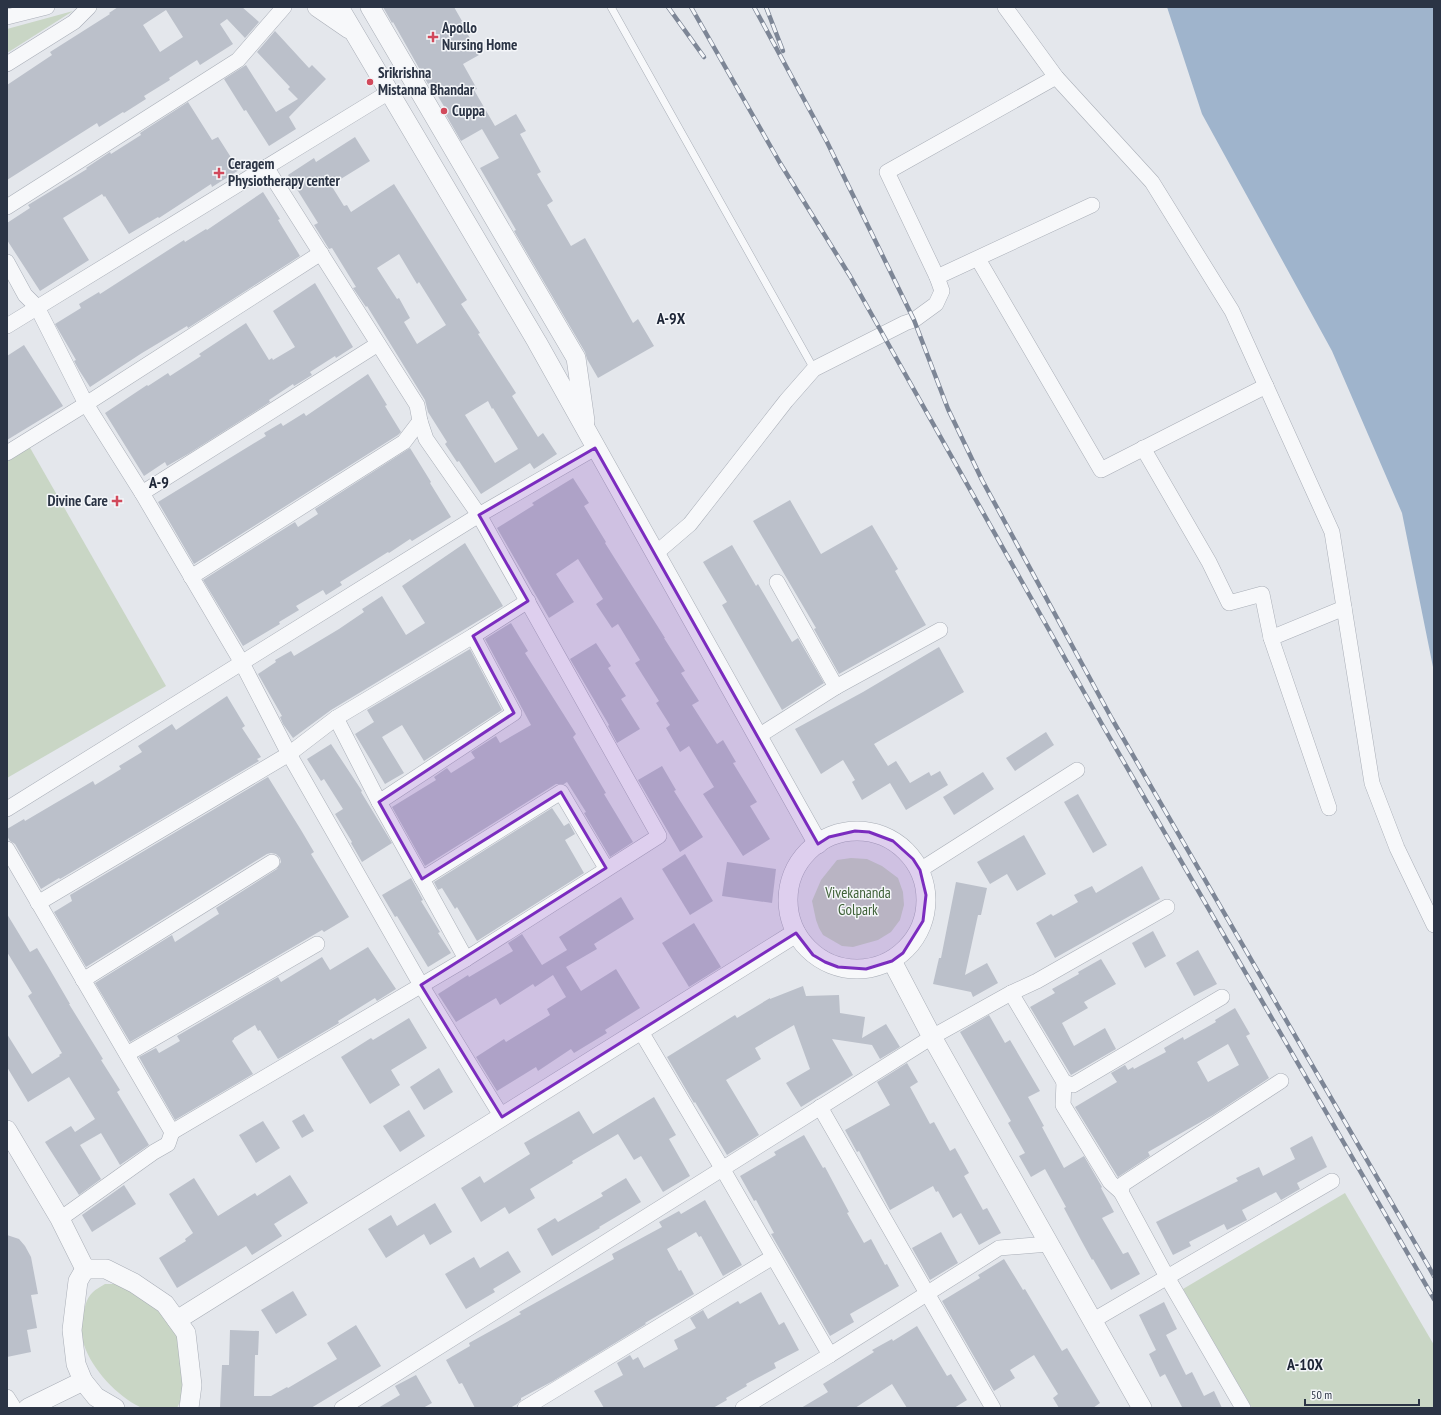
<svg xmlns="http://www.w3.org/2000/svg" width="1441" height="1415" viewBox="0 0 1441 1415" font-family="'PT Sans Narrow',sans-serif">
	<rect width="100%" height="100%" fill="#e4e7ec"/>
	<g fill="#c9d6c5">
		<polygon points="73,11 7,53 7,29"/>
		<polygon points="29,446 166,686 7,778 7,459"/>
		<polygon points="851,858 867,859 882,866 898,878 903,892 904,905 900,920 891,932 878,940 853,947 842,946 823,935 819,928 816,920 812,901 821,880 837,860"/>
		<polygon points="1345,1193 1434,1345 1434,1408 1252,1408 1183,1289"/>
		<path d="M105 1284H123L166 1317 178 1339 186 1390 177 1408C169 1408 146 1410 140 1407 117 1396 92 1369 84 1345 81 1336 81 1324 83 1315 87 1297 89 1293 105 1284Z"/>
	</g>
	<polygon fill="#9fb4cc" points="1167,7 1434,7 1434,672 1402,513 1332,351 1202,114"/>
	<g fill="#bbc0ca" fill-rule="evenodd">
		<path d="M118 7H242L259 22 245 38 227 19 220 24 233 44 200 65 197 60 169 78 170 80 144 96 146 99 124 113 123 112 99 127 97 123 7 180V85L52 55 50 52 110 14 109 13ZM166 10 183 37 160 52 143 25Z"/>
		<polygon points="383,7 454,7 462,21 461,22 479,55 463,64 477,89 474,90 495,126 516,114 526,131 520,134 541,172 537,174 553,201 547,205 571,246 585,238 633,323 638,319 654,346 598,378 587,359 585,352 514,231 516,230 480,168 499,158 482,129 461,141 446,115 448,113 430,83 428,84 393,22 392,23"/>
		<polygon points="275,31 309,68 312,65 326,79 289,117 296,129 269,146 246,110 244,111 224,79 246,65 276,112 298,99 288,89 290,87 257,52"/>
		<polygon points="188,102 212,140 218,137 239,170 212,187 211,184 159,218 158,217 129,234 105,196 104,197 102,194 63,218 89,260 40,291 7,240 7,223 30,208 28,205 87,169 86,168 110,152 111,154 141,135 140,133"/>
		<path d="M355 137 370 161 331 185 344 206 347 205 351 212 394 184 467 300 461 304 480 333 478 334 516 393 512 396 538 437 543 433 557 454 534 469 530 463 481 494 459 461 457 462 445 444 447 442 428 412 425 400 367 306 366 307 353 288 356 287 332 248 329 249 314 225 318 223 288 175 314 158 316 162ZM399 254 417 284 419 282 446 325 417 344 404 322 410 318 399 298 397 299 377 268ZM488 401 492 409 493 408 518 449 495 463 465 415Z"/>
		<polygon points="263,192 280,219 278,220 300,256 188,328 187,326 142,353 90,387 79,370 74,361 76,360 55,324 81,308 79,304 99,292 100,294 184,240 185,242 206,229 207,230"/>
		<polygon points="315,283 353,347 336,358 335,356 310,372 312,375 294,386 293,384 269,400 270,402 188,454 167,466 165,462 144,476 105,413 147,385 148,386 168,373 170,376 201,356 199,354 246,323 269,360 272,358 273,360 295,347 273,311"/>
		<polygon points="24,345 63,406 7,440 7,356"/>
		<polygon points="368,374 387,405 385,406 401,432 398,435 194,564 158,502 266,436 264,433 281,423 283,426 304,413 306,416"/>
		<polygon points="410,448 431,482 430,483 451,517 412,541 410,539 389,553 388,552 340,582 342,585 326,595 323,590 296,606 299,610 279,622 280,624 243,646 203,580 295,522 298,527 318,514 315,509"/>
		<polygon points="573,478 589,503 584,506 606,542 605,543 665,638 664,638 685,671 681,673 699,701 692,705 717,744 723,740 736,762 733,763 757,802 750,806 770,839 743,856 703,794 714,787 689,746 680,752 666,728 670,725 656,703 659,701 635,663 640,660 618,624 612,628 596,604 603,599 578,559 556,574 574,602 549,618 497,528 534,505 532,503"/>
		<polygon points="790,500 821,554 872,525 898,569 895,571 926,625 839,674 814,629 816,628 753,521"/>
		<polygon points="465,543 503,606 331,710 293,738 283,724 280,717 282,716 258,674 276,662 275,660 291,651 294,656 339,629 364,612 362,609 382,596 406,635 425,623 402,586"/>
		<polygon points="732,545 756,586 758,584 792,642 798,638 824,683 782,710 722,605 727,602 703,562"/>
		<polygon points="511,623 528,651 525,653 576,734 573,737 606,793 604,794 633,842 610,857 584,813 586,812 567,782 564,784 556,784 425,866 392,807 436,780 434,777 447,768 451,773 475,758 471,752 496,736 500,743 531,725 485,639"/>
		<polygon points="596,643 611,666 608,668 626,696 621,699 640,729 617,743 608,726 609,725 570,659"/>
		<polygon points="939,647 964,692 874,744 888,766 896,761 910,783 929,772 931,776 940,771 948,785 906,810 890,783 862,800 852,782 855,780 843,760 821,774 795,729 863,692"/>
		<polygon points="470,649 502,710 424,761 402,725 382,737 404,773 385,784 355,734 374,722 367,710"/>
		<polygon points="227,696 245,726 242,728 261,757 257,759 259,761 60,879 59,878 41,889 15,844 10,841 7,836 7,829 24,819 25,821 93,781 95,785 121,769 119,766 142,752 138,746 172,724 176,730"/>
		<polygon points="1046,732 1054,745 1015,771 1006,758"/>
		<polygon points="331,744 362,791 361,792 392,843 362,862 351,843 352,842 335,814 343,809 324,779 321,781 307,759"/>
		<polygon points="662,766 676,790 674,791 703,837 680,852 638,780"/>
		<polygon points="983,772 994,789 954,815 943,797"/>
		<polygon points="268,777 301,830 314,852 311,854 349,917 324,932 322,930 130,1042 95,983 172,935 175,942 217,915 219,914 216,908 277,869 281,862 280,858 276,854 271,853 267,854 86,967 54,912 72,901 70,895"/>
		<polygon points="1078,794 1107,845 1093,853 1064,802"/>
		<polygon points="552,808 564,826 569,823 575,834 565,840 584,873 477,941 457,907 455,909 442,888 438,890 434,882"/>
		<polygon points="1024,835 1046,874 1017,891 1007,874 990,884 977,862"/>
		<polygon points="685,854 713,901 690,915 662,869"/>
		<polygon points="727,862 776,869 772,903 722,896"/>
		<polygon points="1142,866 1160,899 1055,958 1036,923 1051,914 1053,916 1078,902 1074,895 1092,886 1096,893"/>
		<polygon points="411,878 423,900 421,901 440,932 438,933 451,953 428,967 397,916 395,917 382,895"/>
		<polygon points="956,882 987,888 981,915 978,915 965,975 987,963 998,983 973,997 971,992 933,984 939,958 941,958"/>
		<polygon points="621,897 634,919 594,944 597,949 566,967 581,991 616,969 640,1008 605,1030 607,1033 574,1053 571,1049 538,1071 536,1067 497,1091 476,1057 504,1039 506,1042 550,1015 547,1009 566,997 553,975 535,987 533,984 500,1005 496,998 456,1022 438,994 468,975 469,977 513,951 508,943 522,934 542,965 567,950 559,937"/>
		<polygon points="7,914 30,952 37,948 49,968 70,1004 69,1004 103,1059 101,1060 120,1090 117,1092 149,1145 120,1165 101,1133 80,1145 101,1179 79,1195 45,1142 71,1126 75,1132 95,1119 69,1077 28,1102 7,1067 7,1034 32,1074 60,1056 59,1055 62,1053 28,996 32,993 7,952"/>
		<polygon points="694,923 721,967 689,987 662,943"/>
		<polygon points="1153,931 1166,956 1145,968 1132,943"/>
		<polygon points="368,947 396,989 377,1001 375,998 338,1021 339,1023 278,1059 260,1030 258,1031 255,1025 234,1038 234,1039 232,1041 253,1074 175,1120 139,1057 156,1048 159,1053 180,1041 177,1036 278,977 281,982 322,957 330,970"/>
		<polygon points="1198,950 1217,984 1194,996 1176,963"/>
		<polygon points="1101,959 1116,984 1084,1002 1088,1008 1062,1023 1074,1046 1105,1028 1116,1049 1071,1075 1030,1007 1055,993 1052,989 1079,974 1078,972"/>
		<polygon points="803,986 806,996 839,995 840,1013 865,1017 862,1038 886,1024 900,1047 880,1059 872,1045 832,1039 853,1075 801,1107 786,1083 810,1069 794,1025 755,1048 761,1059 726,1080 759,1135 727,1155 695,1102 694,1103 667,1057 735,1015 737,1018 770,998 770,999"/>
		<path d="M1235 1008 1250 1034 1246 1036 1269 1078 1213 1115 1148 1152 1150 1156 1118 1177 1075 1107 1117 1082 1111 1073 1125 1065 1128 1070 1133 1067 1134 1069 1166 1052 1164 1048 1183 1037 1184 1040 1216 1022 1215 1020ZM1228 1044 1239 1065 1208 1082 1197 1062Z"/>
		<polygon points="989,1015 1005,1043 1010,1040 1040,1091 1028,1097 1044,1126 1042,1127 1064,1168 1084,1156 1102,1187 1101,1188 1114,1212 1102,1218 1123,1254 1128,1252 1140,1274 1111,1290 1093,1259 1092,1260 1081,1240 1064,1208 1066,1207 1045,1169 1031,1177 1019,1156 1025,1153 1008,1123 1011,1121 960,1032"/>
		<polygon points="409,1018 427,1048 391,1070 400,1085 370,1104 341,1057 371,1038 373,1040"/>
		<polygon points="907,1063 918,1082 910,1087 930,1124 934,1122 950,1151 955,1148 969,1173 964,1176 983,1210 987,1208 1001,1233 979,1245 961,1213 953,1218 938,1191 936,1192 933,1186 890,1210 859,1151 857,1152 845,1130 890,1105 877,1082"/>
		<polygon points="439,1068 453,1092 424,1110 410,1087"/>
		<polygon points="654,1097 676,1135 669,1139 690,1176 663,1192 641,1156 634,1160 618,1134 572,1161 573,1163 530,1189 535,1198 509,1214 505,1207 481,1222 461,1188 480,1176 484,1183 530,1154 524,1143 579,1111 593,1134"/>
		<polygon points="409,1110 425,1136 400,1152 383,1126"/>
		<polygon points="304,1114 314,1131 302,1138 292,1121"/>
		<polygon points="263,1121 280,1148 256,1163 239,1135"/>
		<polygon points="804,1135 823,1168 825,1167 849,1212 847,1213 864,1243 871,1239 885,1265 887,1264 899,1286 850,1314 854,1322 830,1336 771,1234 774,1233 756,1200 754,1201 740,1176 776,1155 774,1152"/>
		<polygon points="1312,1136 1327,1167 1297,1183 1300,1189 1281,1200 1276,1192 1242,1210 1247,1220 1227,1230 1224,1224 1189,1242 1191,1246 1173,1255 1156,1222 1238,1181 1236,1178 1259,1167 1263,1176 1295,1159 1290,1148"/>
		<polygon points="290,1175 308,1203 274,1224 282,1236 252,1255 246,1246 177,1288 159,1258 186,1241 185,1239 193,1233 169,1194 194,1178 218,1216 255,1193 257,1196"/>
		<polygon points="626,1178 641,1202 599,1227 600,1228 552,1256 537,1229 555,1218 558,1222 603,1196 601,1193"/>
		<polygon points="124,1185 136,1204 92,1232 82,1215"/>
		<polygon points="705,1200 742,1265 723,1276 701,1236 699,1237 696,1232 667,1249 679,1271 681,1270 694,1294 645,1323 646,1324 553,1381 521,1398 521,1400 517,1404 510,1408 475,1408 462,1383 459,1384 446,1360 470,1346 469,1343 521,1314 519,1312 614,1259 612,1254 662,1227 659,1222 679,1211 681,1214"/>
		<polygon points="435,1203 452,1232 430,1245 424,1234 386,1258 368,1229 391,1215 397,1226"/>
		<polygon points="941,1232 958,1263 930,1280 912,1248"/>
		<polygon points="7,1235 19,1239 25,1246 31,1257 38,1294 31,1295 37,1328 27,1330 31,1352 7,1357"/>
		<polygon points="508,1251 521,1272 493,1289 495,1292 466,1309 445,1274 474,1257 480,1268"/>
		<polygon points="1004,1259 1023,1290 1025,1289 1062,1351 1067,1348 1100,1403 1093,1408 1059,1408 1053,1398 1058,1394 1034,1355 1010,1370 1015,1378 994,1391 942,1301 980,1278 978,1275"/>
		<polygon points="293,1291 307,1315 276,1334 261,1310"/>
		<polygon points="761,1292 779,1325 784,1322 799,1350 774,1363 776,1368 746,1384 747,1386 726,1398 727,1400 713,1408 604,1408 594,1391 623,1375 617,1363 630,1355 633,1360 638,1357 644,1368 678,1349 674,1340 696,1328 690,1318 703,1310 708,1319 738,1301 740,1304"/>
		<polygon points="1164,1302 1177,1329 1166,1335 1186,1375 1192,1372 1204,1396 1214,1391 1222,1408 1180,1408 1182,1407 1165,1374 1160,1377 1149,1354 1156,1350 1139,1315"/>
		<polygon points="356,1325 381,1366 311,1408 220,1408 222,1365 229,1365 230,1330 259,1331 258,1355 255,1355 254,1396 271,1396 287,1387 288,1388 337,1359 327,1343"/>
		<polygon points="917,1326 947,1376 951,1374 967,1400 954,1408 907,1408 892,1384 855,1408 801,1408 828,1392 823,1384 874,1352 872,1350 892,1339 893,1341"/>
		<polygon points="416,1375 432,1403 423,1408 378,1408 400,1395 395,1386"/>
	</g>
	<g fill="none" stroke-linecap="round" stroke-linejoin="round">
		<g stroke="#a9aeb7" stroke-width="8">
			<polyline id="service" points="611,7 814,369"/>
		</g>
		<g stroke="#a9aeb7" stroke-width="16">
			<g id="minor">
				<polyline points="1005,7 1056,77 1152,182 1232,311 1332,532 1372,783 1397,848 1434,925"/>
				<polyline points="7,17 47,7"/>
				<polyline points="7,64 74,22 89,7"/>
				<polyline points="7,207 238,60 284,7"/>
				<polyline points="978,259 1101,470 1266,386"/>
				<polyline points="7,262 25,295 37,307 86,404 142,493 242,663 289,754 421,985 502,1117"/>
				<polyline points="937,277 1092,205"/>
				<polyline points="7,326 389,92"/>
				<polyline points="1143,448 1209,562 1229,603 1262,594 1271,638 1329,808"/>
				<polyline points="7,453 86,404 321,253"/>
				<polyline points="142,493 378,344"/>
				<polyline points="655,554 690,524 786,401 814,369 905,323 914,320 936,304 942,291 937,277 887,172 1056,77"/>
				<polyline points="191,577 404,442 420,421 417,405 266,167"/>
				<polyline points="777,582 836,687"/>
				<polyline points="1271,638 1344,608"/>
				<polyline points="336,718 379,802 514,713 473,636"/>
				<polyline points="757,737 836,687 940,630"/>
				<polyline points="379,802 422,879"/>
				<polyline points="7,809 479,515 595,448"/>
				<polyline points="7,849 172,1132 466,959 659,836 479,515 426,439 420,421"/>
				<polyline points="920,870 1077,770"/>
				<polyline points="38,903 289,754 336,718 473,636 528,601"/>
				<polyline points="466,959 422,879 561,792 606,868"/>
				<polyline points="83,980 272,862"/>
				<polyline points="1011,993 1064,1082 1073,1085 1222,997"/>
				<polyline points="640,1030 722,1168 830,1355 999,1248 1049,1244"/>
				<polyline points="127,1054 317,944"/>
				<polyline points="1064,1082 1063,1105 1110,1182 1121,1192"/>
				<polyline points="820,1107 993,1408"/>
				<polyline points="60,1219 154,1152 168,1144 172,1132"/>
				<polyline points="1092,1321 1332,1181"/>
				<polyline points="7,1397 14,1408"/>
				<polyline points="342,1408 932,1037 1011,993 1037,981 1167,907"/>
				<polyline points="525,1408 773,1257"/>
				<polyline points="743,1408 830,1355"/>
				<polyline points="1243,1408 1167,1277 1121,1192 1123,1184 1281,1081"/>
			</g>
		</g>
		<g stroke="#a9aeb7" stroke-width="20">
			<g id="tertiary">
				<polyline points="317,7 349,29"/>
				<polyline points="339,7 537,342 818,844"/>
				<polyline points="370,7 576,358 585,421"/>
				<circle cx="857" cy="900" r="69"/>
				<polyline points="892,961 932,1037 1142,1408"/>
				<polyline points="7,1130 60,1219 85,1269"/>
				<polyline points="85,1269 106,1269 134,1283 165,1304 186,1333 192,1385 189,1408"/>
				<polyline points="85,1269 78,1281 72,1330 76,1364 83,1381 96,1397 115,1408"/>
				<polyline points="177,1320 796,933"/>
				<polyline points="28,1408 83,1381"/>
			</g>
		</g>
		<use href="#service" stroke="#f7f8fa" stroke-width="7"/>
		<use href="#minor" stroke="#f7f8fa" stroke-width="15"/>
		<use href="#tertiary" stroke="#f7f8fa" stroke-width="19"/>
		<g stroke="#7d8696" stroke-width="4.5">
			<g id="rail">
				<polyline points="668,7 704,57"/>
				<polyline points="691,7 780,163 850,276 1103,726 1434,1299"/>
				<polyline points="754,7 827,142 914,320 948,409 982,480 1112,719 1434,1276"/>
				<polyline points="766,7 783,51"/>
			</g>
		</g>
		<use href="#rail" stroke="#f4f6f9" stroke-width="3" stroke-dasharray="9" stroke-linecap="butt"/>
	</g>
	<path fill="#7b2cbf" fill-opacity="0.2" stroke="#7b2cbf" stroke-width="3" stroke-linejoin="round" d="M595 448 818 844 829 837 855 831 869 832 893 841 913 859 920 870 926 895 923 921 903 953 892 961 866 969 838 967 825 962 813 955 796 933 502 1117 421 985 606 868 561 792 422 879 379 802 514 713 473 636 528 601 479 515Z"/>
	<g fill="#d1495b" stroke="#f4f6f9" stroke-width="1.5">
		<path d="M431 31h4v4h4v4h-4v4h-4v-4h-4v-4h4z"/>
		<circle cx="370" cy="82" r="4"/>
		<circle cx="444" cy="111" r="4"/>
		<path d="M217 167h4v4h4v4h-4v4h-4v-4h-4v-4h4z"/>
		<path d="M115 495h4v4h4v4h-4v4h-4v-4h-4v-4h4z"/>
	</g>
	<g text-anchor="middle" stroke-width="3" stroke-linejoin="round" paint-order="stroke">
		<g font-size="15" font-weight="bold" fill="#2b3445" stroke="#f4f6f9" text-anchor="start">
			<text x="442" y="33">Apollo<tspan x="442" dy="17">Nursing Home</tspan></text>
			<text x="378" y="78">Srikrishna<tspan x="378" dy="17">Mistanna Bhandar</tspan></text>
			<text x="452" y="116">Cuppa</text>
			<text x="228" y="169">Ceragem<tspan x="228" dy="17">Physiotherapy center</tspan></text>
			<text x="108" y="506" text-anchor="end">Divine Care</text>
		</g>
		<g font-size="15" fill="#3f6138" stroke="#f4f6f9">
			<text x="858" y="898">Vivekananda<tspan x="858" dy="17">Golpark</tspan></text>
		</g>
		<g font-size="16" font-weight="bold" fill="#1d2536" stroke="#f4f6f9">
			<text x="671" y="324">A-9X</text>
			<text x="159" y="488">A-9</text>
			<text x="1305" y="1370">A-10X</text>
		</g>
	</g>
	<rect width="1441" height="1415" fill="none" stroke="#2b3445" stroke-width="16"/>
	<path d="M1305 1399v6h114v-6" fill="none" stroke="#2b3445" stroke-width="2"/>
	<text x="1311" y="1399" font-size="12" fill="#2b3445" stroke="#f4f6f9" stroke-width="3" paint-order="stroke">50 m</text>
</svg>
